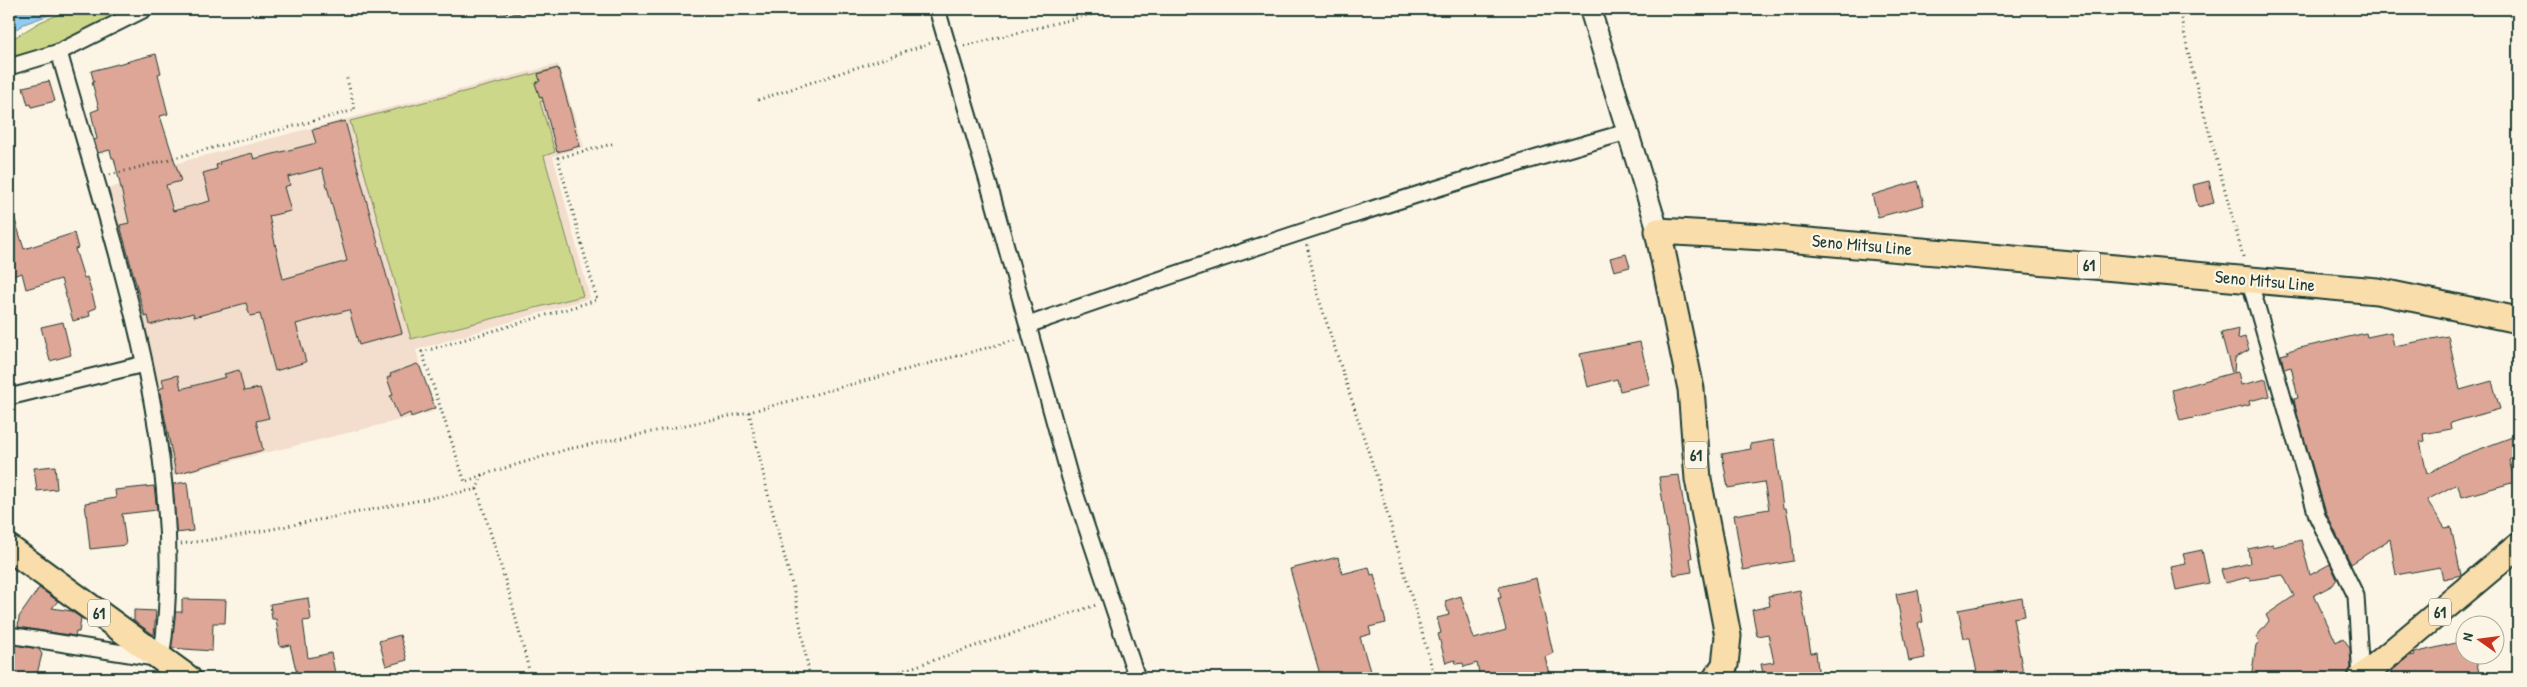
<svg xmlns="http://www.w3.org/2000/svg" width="2527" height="687" viewBox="0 0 2527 687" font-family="'Patrick Hand',sans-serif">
	<rect width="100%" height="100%" fill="#fcf5e5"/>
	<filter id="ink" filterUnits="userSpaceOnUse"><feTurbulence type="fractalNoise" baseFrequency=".02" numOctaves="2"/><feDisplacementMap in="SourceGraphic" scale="10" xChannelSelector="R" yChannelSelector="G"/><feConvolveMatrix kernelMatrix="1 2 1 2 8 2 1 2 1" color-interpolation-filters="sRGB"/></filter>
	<g filter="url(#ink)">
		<polygon fill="#f3ddcd" points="558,64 584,147 553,156 590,298 416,350 433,412 171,476 149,370 106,190 184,161"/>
		<g fill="#ccd78a" stroke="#768a5f">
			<polygon points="72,9 137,9 86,35 9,62 9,41 40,22"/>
			<polygon points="557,68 564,95 540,102 555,152 544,156 583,296 411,339 350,121"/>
		</g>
		<polygon fill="#91cbf1" stroke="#6392a5" points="21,9 66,9 24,24 9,34 9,18"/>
		<g fill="#dda696" stroke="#1f3d34" fill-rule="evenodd">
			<path d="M156 54 161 73 158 74 168 114 160 116 181 181 166 185 173 211 210 201 203 173 217 169 216 165 220 164 219 162 252 153 254 159 316 143 312 130 345 121 402 333 359 345 349 310 296 324 306 362 275 371 260 314 250 316 246 303 194 317 193 313 150 325 148 316 145 317 120 225 129 223 114 158H112L110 150 98 153 94 140 97 139 91 112 99 109 92 82H94L91 71ZM322 168 347 261 283 279 269 216 291 211 284 187 290 185 288 177Z"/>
			<polygon points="558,68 580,146 557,152 542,97 540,98 535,83 540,81 538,74"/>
			<polygon points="49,81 55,101 32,107 31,104 28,105 23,87"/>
			<polygon points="1918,181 1924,205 1878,217 1872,195"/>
			<polygon points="2209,181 2214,203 2198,207 2193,185"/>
			<polygon points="12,210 24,249 74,233 78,248 75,249 84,278 87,277 96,308 89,311 90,316 73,321 61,279 26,289 22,273 9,277 9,211"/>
			<polygon points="1626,254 1630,267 1614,271 1610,258"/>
			<polygon points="63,322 71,355 50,361 41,327"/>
			<polygon points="2239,329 2238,339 2245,337 2249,350 2235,358 2234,373 2238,372 2241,385 2266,379 2270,396 2249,401 2250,405 2180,421 2172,390 2232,373 2221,333"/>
			<polygon points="2391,332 2394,346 2448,336 2460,390 2492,381 2500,409 2450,423 2451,429 2423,434 2424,441 2420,442 2427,474 2456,458 2515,436 2518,446 2518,454 2509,460 2515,482 2462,497 2457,484 2427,500 2445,528 2451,527 2461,575 2443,579 2440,567 2396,575 2390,539 2351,564 2326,513 2296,410 2294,399 2298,398 2292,371 2291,367 2284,369 2281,355 2288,353 2287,351 2366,333 2367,337"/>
			<polygon points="1640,342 1650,384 1620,391 1617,379 1588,387 1580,354"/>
			<polygon points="417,364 420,367 435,408 411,417 410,413 399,418 390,396 393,395 387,378 391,376 390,374"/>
			<polygon points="239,370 244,391 260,388 269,418 256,421 263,450 176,474 159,389 164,387 162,379 178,375 181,389 226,377 224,374"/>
			<polygon points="1774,440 1783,508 1786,508 1791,534 1793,561 1743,570 1734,515 1769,509 1764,482 1728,488 1722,454 1751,449 1750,444"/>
			<polygon points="55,466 57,489 37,491 34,468"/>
			<polygon points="1679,475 1692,558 1690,558 1692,572 1674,575 1659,477"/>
			<polygon points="187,482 193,531 176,533 173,484"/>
			<polygon points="154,486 157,510 122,514 126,545 90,549 85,503 116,498 115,490"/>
			<polygon points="2301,540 2310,575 2330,564 2337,579 2333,585 2314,595 2336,642 2343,638 2350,648 2351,668 2347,678 2251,678 2256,645 2259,642 2256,637 2269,621 2266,615 2294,596 2283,575 2250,580 2249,577 2225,583 2221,570 2250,563 2248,549 2273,544 2273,547"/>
			<polygon points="2202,550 2209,583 2176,590 2171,567 2186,564 2183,554"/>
			<polygon points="1338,557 1342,574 1369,567 1371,575 1374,574 1386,623 1369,627 1371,634 1360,637 1372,678 1321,678 1290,569"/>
			<polygon points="1536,578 1553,653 1545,657 1550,678 1480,678 1477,663 1464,667 1463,663 1456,664 1455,660 1446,663 1438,634 1441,633 1437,618 1449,615 1445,601 1461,596 1474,639 1506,630 1498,598 1501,598 1499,587"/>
			<polygon points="39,588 58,601 52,608 71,611 81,618 79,632 76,632 75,636 18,627 19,617"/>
			<polygon points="1800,590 1811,653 1816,652 1819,678 1764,678 1761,664 1774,662 1768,634 1757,636 1752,610 1770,606 1768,596"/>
			<polygon points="1918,590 1923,622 1918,623 1925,658 1909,661 1896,594"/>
			<polygon points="308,598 311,620 303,621 308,658 331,653 336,678 298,678 290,645 280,647 276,619 272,619 270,604"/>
			<polygon points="2022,598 2025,616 2013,618 2024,678 1978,678 1970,638 1964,638 1958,610"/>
			<polygon points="182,599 226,600 225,623 213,623 212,651 171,648 175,612 182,612"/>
			<polygon points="134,610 156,611 154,635 134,621"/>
			<polygon points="400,635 407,660 386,666 379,641"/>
			<polygon points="2464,641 2464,654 2475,654 2480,678 2390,678 2392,671 2409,656 2415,655 2414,653"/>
			<polygon points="9,644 39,649 42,654 36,678 9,678"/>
		</g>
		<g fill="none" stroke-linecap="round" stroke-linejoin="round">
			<g stroke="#1f3d34" stroke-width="19">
				<g id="minor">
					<polyline points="937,9 993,199 1070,478 1137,678"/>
					<polyline points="9,67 59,52 145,9"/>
					<polyline points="2249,279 2317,516 2356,596 2361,678"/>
					<path d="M1028 325C1227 256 1424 189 1627 132"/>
					<polyline points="9,397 144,364"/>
					<path d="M9 635 161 659C193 459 112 242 59 52"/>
				</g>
			</g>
			<g stroke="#1f3d34" stroke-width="24">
				<polyline id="tertiary" points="1590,9 1658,231"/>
			</g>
			<g stroke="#1f3d34" stroke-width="29">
				<g id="primary">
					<polyline points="9,548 188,678"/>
					<polyline points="1716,678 1725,665 1728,636 1698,479 1691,389 1658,231 1764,237 2377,291 2518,320"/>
					<polyline points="2361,678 2518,546"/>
				</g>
			</g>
			<g stroke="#1f3d34" stroke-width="3" stroke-dasharray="1 4" stroke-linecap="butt">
				<polyline points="2179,9 2192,69 2244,260"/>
				<polyline points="964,46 1113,9"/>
				<polyline points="758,100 931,43"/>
				<polyline points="110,175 355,110 346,75"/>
				<polyline points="1307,245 1318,296 1377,478 1435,678"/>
				<polyline points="749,412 768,494 795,596 810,678"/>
				<polyline points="482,475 465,482 422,352 597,300 558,158 616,143"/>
				<polyline points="477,489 510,596 531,678"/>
				<polyline points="181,544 236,536 477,489 482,475 568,449 749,412 1016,340"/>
				<polyline points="881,678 1096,605"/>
			</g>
			<use href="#minor" stroke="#fcf5e5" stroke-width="15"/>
			<use href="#tertiary" stroke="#fcf5e5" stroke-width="20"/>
			<use href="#primary" stroke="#f9deab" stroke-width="25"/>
			<polyline stroke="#1f3d34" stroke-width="4" stroke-dasharray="8 4" stroke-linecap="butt" points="452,9 527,12 604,9"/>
		</g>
	</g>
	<g text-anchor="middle" stroke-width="4.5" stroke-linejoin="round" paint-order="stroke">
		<g fill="#fcf5e5" stroke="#617469" stroke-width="1">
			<rect x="2078" y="251.5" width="22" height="27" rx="4"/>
			<rect x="1685" y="441.5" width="22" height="27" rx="4"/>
			<rect x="2429" y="598.5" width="22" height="27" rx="4"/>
			<rect x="88" y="599.5" width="22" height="27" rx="4"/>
		</g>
		<g font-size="16" font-weight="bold" fill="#1f3d34">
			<text x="2089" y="271">61</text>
			<text x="1696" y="461">61</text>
			<text x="2440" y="618">61</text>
			<text x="99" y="619">61</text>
		</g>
		<g font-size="18" fill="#1f3d34" stroke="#fcf5e5">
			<text transform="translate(1862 245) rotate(5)" y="6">Seno Mitsu Line</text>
			<text transform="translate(2265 281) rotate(5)" y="6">Seno Mitsu Line</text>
		</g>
	</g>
	<rect width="2527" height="687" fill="none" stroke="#fcf5e5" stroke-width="30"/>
	<rect x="15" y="15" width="2497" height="657" fill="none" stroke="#1f3d34" stroke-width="2" filter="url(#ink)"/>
	<g transform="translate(2480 640) rotate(284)"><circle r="24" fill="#fcf5e5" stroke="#a4ab9e"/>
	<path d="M0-4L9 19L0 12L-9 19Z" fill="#c8321e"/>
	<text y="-8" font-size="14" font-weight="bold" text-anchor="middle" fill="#1f3d34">N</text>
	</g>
</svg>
